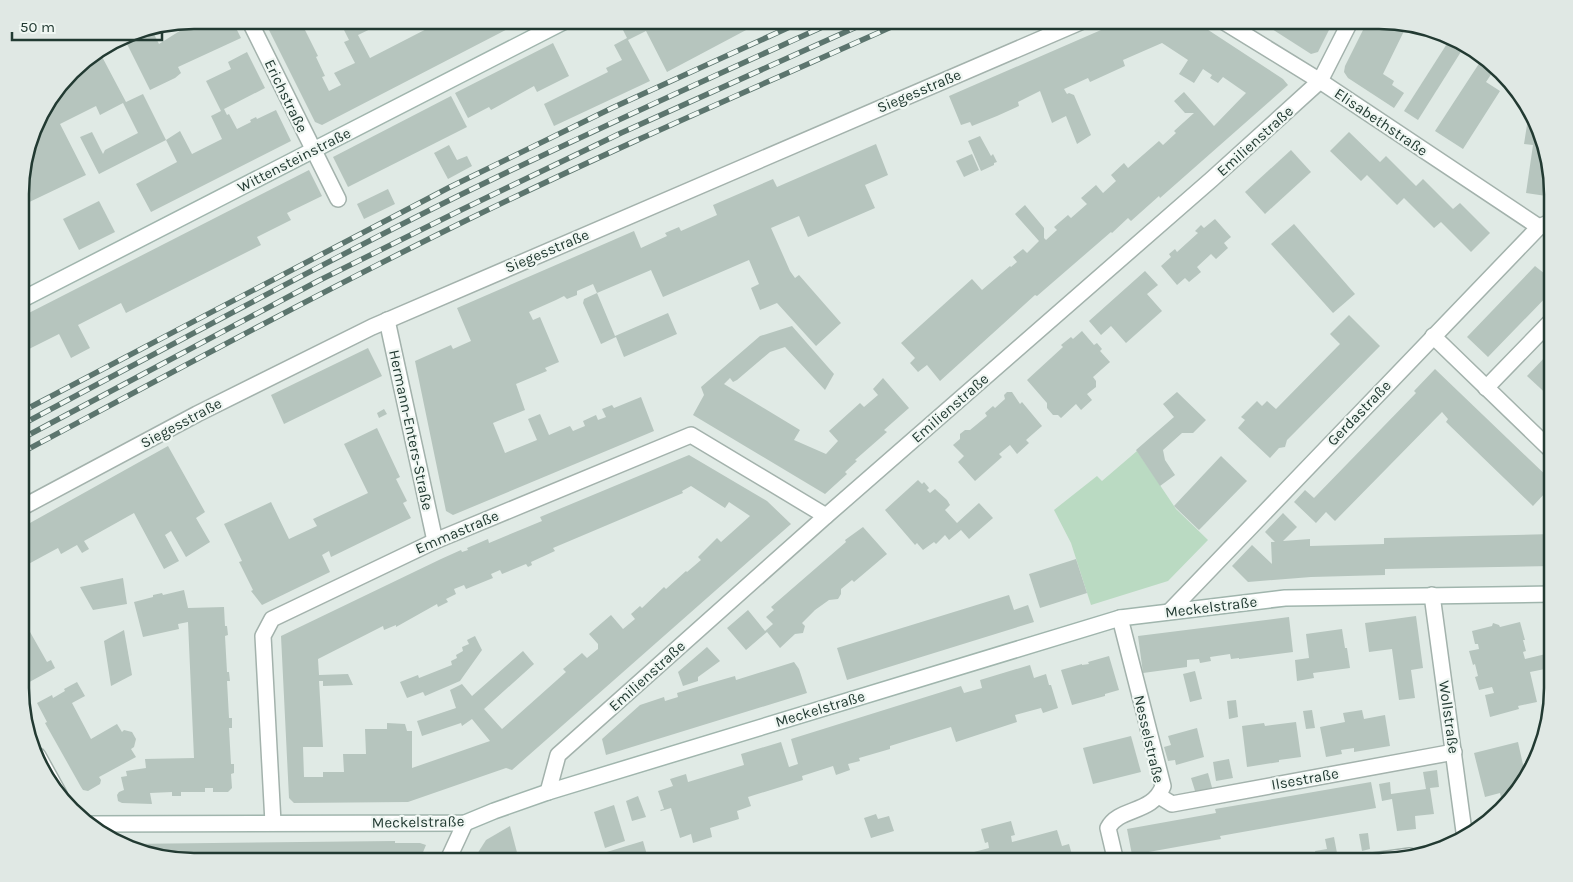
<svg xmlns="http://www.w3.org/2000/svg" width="1573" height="882" viewBox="0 0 1573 882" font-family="Karla,sans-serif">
	<rect width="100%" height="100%" fill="#e0eae5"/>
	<polygon fill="#badac2" points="1137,451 1176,509 1208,540 1168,581 1091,605 1071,543 1054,510 1097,476 1102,481"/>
	<g fill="#b6c5be" fill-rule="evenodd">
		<polygon points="197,20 232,20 241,38 178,67 181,73 175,78 150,90 123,36 127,33 151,28 159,44"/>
		<polygon points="264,20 305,20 301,22 318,56 316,57 325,76 322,77 329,91 341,85 334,73 355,63 344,42 349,40 339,20 389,20 358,35 370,58 444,20 525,20 322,125 315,122"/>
		<polygon points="618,20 765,20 667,72 646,31 628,40 650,81 554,126 544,104 608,72 606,68 622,60 614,45 627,38"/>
		<polygon points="1124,20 1193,20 1283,79 1288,85 1160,198 1159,196 1131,221 1128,218 1112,233 1111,232 1037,296 1035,295 940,381 927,365 918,372 910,363 915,358 901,343 972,279 982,290 1010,266 1011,267 1017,262 1013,257 1023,249 1027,253 1039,241 1015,214 1025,205 1044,228 1044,238 1046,240 1057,230 1054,227 1068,215 1071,218 1087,204 1081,198 1096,185 1103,193 1116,181 1111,175 1124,163 1128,168 1159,141 1163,145 1176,133 1174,131 1194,113 1185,113 1174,101 1184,92 1214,126 1246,93 1223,77 1218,83 1210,78 1212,75 1203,69 1194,83 1179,74 1188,60 1162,43 1123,60 1125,66 1090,82 1088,78 1064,89 1067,94 1069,93 1074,95 1091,135 1077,144 1066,116 1052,123 1040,91 1018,102 1019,106 997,116 972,126 970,122 961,125 949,96"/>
		<polygon points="1258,20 1334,20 1318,52 1311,54"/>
		<polygon points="1368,20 1380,20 1406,27 1383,74 1394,81 1392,85 1404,93 1394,108 1348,78 1344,72 1345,66"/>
		<polygon points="1450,39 1464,47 1418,120 1404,111"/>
		<polygon points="553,43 569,76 537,92 534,86 491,110 489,107 468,118 455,93"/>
		<polygon points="99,51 126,102 143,94 166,140 99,174 80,137 92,132 103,154 105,150 138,133 123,103 100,115 96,106 60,124 86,175 21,206 21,171 26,157 30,155 28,151 38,117 79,63"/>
		<polygon points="247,52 265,88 224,109 227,115 229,114 237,129 251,122 250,120 256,117 257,119 276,110 291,141 151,212 136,184 177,162 166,140 180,131 192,154 222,139 211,116 221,111 206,81 231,69 228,62"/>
		<polygon points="1482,59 1494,70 1486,82 1500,91 1463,149 1435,131"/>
		<polygon points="451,96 467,127 348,187 333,157"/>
		<polygon points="1529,112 1553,182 1553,197 1526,193 1533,145 1524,144"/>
		<polygon points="1349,132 1380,162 1386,156 1416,186 1423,179 1453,209 1460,203 1490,233 1471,252 1441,222 1434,228 1404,198 1397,205 1367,175 1361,181 1330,151"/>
		<polygon points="980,136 991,156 993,154 997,162 994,163 994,165 981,171 968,141"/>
		<polygon points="876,144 888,175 865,185 875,208 808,237 799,216 771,228 790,271 795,278 799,275 841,323 816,346 777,303 760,310 751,288 759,284 749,260 663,297 651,270 597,293 593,284 577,291 577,295 567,299 564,296 556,300 529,312 533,320 540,317 559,362 545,368 547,371 516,384 525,410 493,423 505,453 537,440 528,419 540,414 549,435 570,426 573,431 585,426 583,421 596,415 598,420 606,417 602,409 612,405 614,408 641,397 654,431 453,515 446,511 415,361 451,345 453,349 471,341 457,308 634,231 641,248 667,236 665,233 679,227 681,231 717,215 713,205 773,179 777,187"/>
		<polygon points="449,145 457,160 467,156 472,166 448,179 434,153"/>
		<polygon points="1291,150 1311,172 1265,214 1245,192"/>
		<polygon points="972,154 979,170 964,177 956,161"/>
		<polygon points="309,170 322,196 287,213 291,220 257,237 261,245 126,313 121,303 78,325 90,348 71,358 59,334 21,353 21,317"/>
		<polygon points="388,189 395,204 364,219 357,204"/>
		<polygon points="99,201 115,232 79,250 63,219"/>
		<polygon points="1215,219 1231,237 1224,243 1228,248 1216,259 1211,254 1197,267 1201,272 1189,282 1185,278 1177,285 1161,266 1171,257 1169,254 1175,249 1177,252 1198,233 1195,231 1201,225 1204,228"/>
		<polygon points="1294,224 1355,294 1333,313 1271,244"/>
		<polygon points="1535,266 1545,274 1553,266 1553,290 1488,357 1467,337"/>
		<polygon points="1145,271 1158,285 1147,294 1162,311 1126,343 1111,326 1101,335 1089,321"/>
		<polygon points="597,293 615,336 668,313 677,334 624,357 616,337 601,344 583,303 584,299"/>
		<polygon points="1349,315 1380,346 1297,430 1287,440 1285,447 1279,448 1270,458 1238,428 1245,420 1241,417 1257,401 1262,406 1267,401 1276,409 1340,344 1330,334"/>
		<polygon points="792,326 834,374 825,390 785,347 770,352 737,380 733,382 730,378 724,384 800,430 794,440 826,454 838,441 829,431 860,403 864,407 878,395 873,389 883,378 909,408 884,430 887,432 855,460 857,461 845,472 847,474 825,494 693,415 704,395 701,387 760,336"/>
		<polygon points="1082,331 1094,345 1097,343 1102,349 1100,351 1110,362 1093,377 1096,381 1096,387 1087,394 1092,400 1081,410 1076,404 1061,418 1058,415 1053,415 1047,408 1047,403 1027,380 1063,347 1061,345 1071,337 1073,339"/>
		<polygon points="368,348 382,376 284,424 271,395"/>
		<polygon points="1548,354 1553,359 1553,400 1527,376"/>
		<polygon points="1435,369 1553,482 1553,498 1546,492 1533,506 1446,422 1448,419 1442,412 1335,521 1326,512 1316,523 1294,502 1305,490 1314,498 1416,393 1414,391"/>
		<polygon points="1007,392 1012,392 1020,404 1022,402 1042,426 1026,440 1029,443 1017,454 1010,445 999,454 1002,457 975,481 958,462 964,456 953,445 960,439 960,434 965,430 970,430 987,416 985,413 993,406 995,408 1005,399 1004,395"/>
		<polygon points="1177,392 1206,420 1193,433 1182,433 1163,450 1165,460 1175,475 1160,486 1136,450 1174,417 1163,404"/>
		<polygon points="384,409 387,414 379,418 377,413"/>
		<polygon points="377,428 400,477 396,479 407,501 403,503 411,518 331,557 329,551 322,555 330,572 262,605 251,591 253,590 239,562 242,561 224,524 271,502 289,539 317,526 313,519 368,493 344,444"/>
		<polygon points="168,446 205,512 196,518 210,542 186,557 171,531 165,535 179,561 164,569 134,513 84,541 89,549 82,553 77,545 61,554 58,548 21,568 21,528"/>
		<path d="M689 455 767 501 791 524 512 770 506 768 408 802 294 803 289 798 281 636 441 559 461 550 462 552 468 550 467 548 488 539 489 543 542 521 540 517ZM691 486 725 508 729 502 750 516 721 542 717 538 698 557 701 560 687 572 686 571 666 589 664 587 642 608 640 606 631 614 635 619 623 629 611 615 589 634 598 644V649L587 658 582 653 563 669 566 672 502 729 484 709 534 664 523 651 472 696 462 684 450 690 456 708 417 721 422 736 461 723 462 726 472 719 490 741 412 768V731H407L405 724 387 723V729H365L366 754H343L344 772H323V777H304L303 747H323L319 681H323V686L353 685 348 674 319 675 318 659 383 626 384 630 396 625V627L437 604 438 607 448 602 446 599 456 594 454 589 464 585 466 589 493 578 491 574 500 570 502 574 526 564 528 567 532 565 531 562 555 551 553 548 683 493 682 491Z"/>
		<polygon points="1221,456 1247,481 1199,530 1174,506"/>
		<polygon points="918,480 922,484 924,482 929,488 927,490 930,493 935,489 947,500 950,505 945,510 957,523 979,503 993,518 969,539 961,530 949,540 945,535 936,544 934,542 923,550 917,543 915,545 885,510"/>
		<polygon points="1283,513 1297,527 1283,541 1310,539 1310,546 1384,544 1384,538 1553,534 1553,566 1385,569 1385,575 1311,577 1248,582 1232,566 1252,545 1272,564 1271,542 1275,542 1265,532"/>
		<polygon points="863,527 887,554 854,582 852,580 841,589 841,594 838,599 829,600 815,610 802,623 805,626 803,633 795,634 780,648 767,632 746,650 727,628 748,610 765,631 773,624 766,617 774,610 771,607 846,542 845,540"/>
		<polygon points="1076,559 1087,593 1040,608 1029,574"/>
		<polygon points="123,578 127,604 93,610 80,587"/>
		<polygon points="184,590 188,608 224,607 225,626 227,626 228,635 225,636 227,672 229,672 230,681 227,681 229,718 232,718 232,728 229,728 231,764 234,764 234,773 231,774 232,788 228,792 213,792 213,788 205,788 205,792 181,792 181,796 172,796 172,792 150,793 152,804 122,803 118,801 117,795 119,792 124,790 121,777 127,776 126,771 146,768 145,759 194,758 188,622 178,624 179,629 143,637 134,602 153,597 153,595 162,593 163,595"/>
		<polygon points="1009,595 1014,610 1028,605 1034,622 847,680 837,648"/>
		<polygon points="21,616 47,662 51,660 55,668 24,685 21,680"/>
		<polygon points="1416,616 1423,668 1411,670 1415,698 1399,700 1392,649 1369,652 1365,623"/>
		<polygon points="1289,617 1293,652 1239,659 1239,658 1231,659 1230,654 1210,657 1211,661 1200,663 1199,659 1187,660 1187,667 1143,673 1138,636"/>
		<polygon points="1520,622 1525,640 1523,640 1526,651 1523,652 1525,659 1550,653 1549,650 1553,650 1553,681 1549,682 1545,669 1530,672 1537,702 1518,706 1519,709 1490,717 1485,695 1494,693 1492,687 1479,690 1475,677 1478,676 1475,664 1473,665 1469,651 1479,649 1478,644 1475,644 1472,631 1492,626 1493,623 1499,625 1500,627"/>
		<polygon points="1342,629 1345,648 1347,648 1350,668 1313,673 1314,678 1297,681 1295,660 1309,658 1306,634"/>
		<polygon points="124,630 132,675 111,686 104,641"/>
		<polygon points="475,636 482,650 460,681 425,696 423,692 407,698 400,682 418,675 419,678 452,665 451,661 457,658 456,655 463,651 462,647 469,644 467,640"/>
		<polygon points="707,647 720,661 698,677 698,681 683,686 678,672"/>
		<polygon points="1109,656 1119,690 1105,694 1105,696 1072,705 1061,670 1082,664 1082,665 1089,664 1088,662"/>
		<polygon points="794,662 799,669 807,693 606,755 602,739 640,705 664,697 665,701 678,697 677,693 700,686 735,676 736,680"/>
		<polygon points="1030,665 1034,678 1046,674 1049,685 1051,685 1058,708 1043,713 1041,708 1015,715 1017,722 956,742 951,727 890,746 890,749 859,758 860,761 848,764 850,770 836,775 833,766 802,776 803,780 748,797 751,806 737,811 739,819 710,828 712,837 693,843 691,834 680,838 671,808 661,811 660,810 664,809 658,791 673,786 670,779 686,774 688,782 744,765 741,754 781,742 789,767 798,764 791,739 961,686 964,693 982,688 980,680"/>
		<polygon points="1195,671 1202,699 1190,702 1183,674"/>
		<polygon points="77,682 85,696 72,703 91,739 117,724 122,732 124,730 132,732 136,739 134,747 131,749 136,757 99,777 101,780 100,784 88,791 83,790 81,787 45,723 47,722 37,703 52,695 53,698 65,691 64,689"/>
		<polygon points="1236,700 1238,717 1229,719 1227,701"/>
		<polygon points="1312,710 1315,728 1306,729 1303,711"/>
		<polygon points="1362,710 1364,719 1385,715 1390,746 1354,752 1354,748 1341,750 1342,754 1326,757 1320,727 1345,722 1343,713"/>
		<polygon points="1296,722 1301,757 1279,760 1279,762 1247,767 1242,726 1264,723 1265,726"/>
		<polygon points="1197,728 1204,757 1176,765 1175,760 1168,761 1164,747 1171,745 1168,736"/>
		<polygon points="1131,736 1141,772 1093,784 1083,748"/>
		<polygon points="1518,742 1526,778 1502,803 1500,793 1485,797 1474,753"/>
		<polygon points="1229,759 1233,778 1216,781 1213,762"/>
		<polygon points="1437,770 1439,787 1430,788 1434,814 1415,816 1416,829 1397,831 1392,799 1382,801 1379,784 1390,782 1391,794 1426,789 1423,772"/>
		<polygon points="1208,773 1213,791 1196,794 1191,778"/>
		<polygon points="1371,782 1376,808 1220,836 1221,839 1132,855 1127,829 1216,813 1215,809"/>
		<polygon points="638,796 646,817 632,821 626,801"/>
		<polygon points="614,805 625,841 605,848 594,812"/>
		<polygon points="876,814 878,819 889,816 894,831 871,838 864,818"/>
		<polygon points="1011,821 1015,835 1011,836 1012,842 1057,830 1062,846 1069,844 1074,862 945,862 944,860 989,848 988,842 985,843 981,829"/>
		<polygon points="510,826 519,860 515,862 472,862 486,840"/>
		<polygon points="1368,833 1370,849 1362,851 1359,834"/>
		<polygon points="1334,837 1337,853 1328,855 1329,859 1317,861 1315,851 1327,849 1325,839"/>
		<polygon points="395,841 395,843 420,843 426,845 419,862 193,862 126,844"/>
		<polygon points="643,841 649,862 599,862 597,855"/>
		<polygon points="1250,852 1251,862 1242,862 1241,854"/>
	</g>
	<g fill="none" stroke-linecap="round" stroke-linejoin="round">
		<g stroke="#a3b2ac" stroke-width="18">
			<g id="street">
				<polyline points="249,20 338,199"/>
				<polyline points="1221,20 1320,81 1539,227"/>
				<polyline points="387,320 435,541"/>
				<polyline points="1433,336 1553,452"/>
				<polyline points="1486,388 1553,319"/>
				<polyline points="21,508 197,414 372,327 1085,20"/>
				<polyline points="1432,595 1465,839"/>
				<polyline points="1170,611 1539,227 1553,221"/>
				<polyline points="38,756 59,794"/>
				<polyline points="548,792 558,755 826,516 1212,179 1320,81 1351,20"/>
				<polyline points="1159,796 1172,804 1454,752"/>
				<polyline points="273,823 263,636 272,619 435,541 691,435 826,516"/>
				<polyline points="447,862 465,823"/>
				<path d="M1116 862 1108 828C1119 807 1153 814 1163 786L1120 618"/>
				<polyline points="1366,862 1410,856"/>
			</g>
		</g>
		<g stroke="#a0b5ad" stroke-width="18">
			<g id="secondary">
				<polyline points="21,300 567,20"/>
				<polyline points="91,824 465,823 494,811 548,792 1120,618 1285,598 1553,594"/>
			</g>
		</g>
		<use href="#street" stroke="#fff" stroke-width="15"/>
		<use href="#secondary" stroke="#fff" stroke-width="15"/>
		<g stroke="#5c756e" stroke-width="5.5">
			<g id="rail">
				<polyline points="21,412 450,187 612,108 805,20"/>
				<path d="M21 425C166 348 309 270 456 197 582 135 710 78 838 20"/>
				<polyline points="21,439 318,281 461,210 621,133 872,20"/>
				<path d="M21 453C169 374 315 295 465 221 610 150 759 86 907 20"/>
			</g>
		</g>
		<use href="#rail" stroke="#f0f7f3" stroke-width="4" stroke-dasharray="11" stroke-linecap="butt"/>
	</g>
	<g text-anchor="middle" stroke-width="4.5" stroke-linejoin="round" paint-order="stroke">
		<g font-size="15" fill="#223a32" stroke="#f0f7f3">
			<text transform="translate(919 91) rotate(-23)" y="5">Siegesstraße</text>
			<text transform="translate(286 96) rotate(64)" y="5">Erichstraße</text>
			<text transform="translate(1381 122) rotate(34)" y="5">Elisabethstraße</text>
			<text transform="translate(1255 141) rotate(-42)" y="5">Emilienstraße</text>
			<text transform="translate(294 160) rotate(-27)" y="5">Wittensteinstraße</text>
			<text transform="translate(547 251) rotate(-23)" y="5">Siegesstraße</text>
			<text transform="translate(950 408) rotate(-41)" y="5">Emilienstraße</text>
			<text transform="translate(1359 413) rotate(-46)" y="5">Gerdastraße</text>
			<text transform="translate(181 423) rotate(-28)" y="5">Siegesstraße</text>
			<text transform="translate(411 430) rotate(78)" y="5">Hermann-Enters-Straße</text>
			<text transform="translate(457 532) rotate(-23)" y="5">Emmastraße</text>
			<text transform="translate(1211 607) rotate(-7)" y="5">Meckelstraße</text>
			<text transform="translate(647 676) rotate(-42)" y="5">Emilienstraße</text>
			<text transform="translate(820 709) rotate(-17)" y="5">Meckelstraße</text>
			<text transform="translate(1449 717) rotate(82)" y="5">Wollstraße</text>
			<text transform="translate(1149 739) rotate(77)" y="5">Nesselstraße</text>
			<text transform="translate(1305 779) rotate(-10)" y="5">Ilsestraße</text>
			<text transform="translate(418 822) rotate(-1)" y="5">Meckelstraße</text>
		</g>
	</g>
	<path d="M0 0H1573V882H0ZM194 29H1379A165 165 0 0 1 1544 194V688A165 165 0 0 1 1379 853H194A165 165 0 0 1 29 688V194A165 165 0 0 1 194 29Z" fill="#e0e8e4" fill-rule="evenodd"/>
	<path fill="none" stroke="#223a32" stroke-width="2.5" d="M194 29H1379A165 165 0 0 1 1544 194V688A165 165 0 0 1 1379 853H194A165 165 0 0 1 29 688V194A165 165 0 0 1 194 29Z"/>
	<path d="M12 32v8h150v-8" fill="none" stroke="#223a32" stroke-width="2.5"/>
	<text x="20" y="32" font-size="15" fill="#223a32" stroke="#f0f7f3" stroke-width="4" paint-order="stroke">50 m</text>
</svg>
